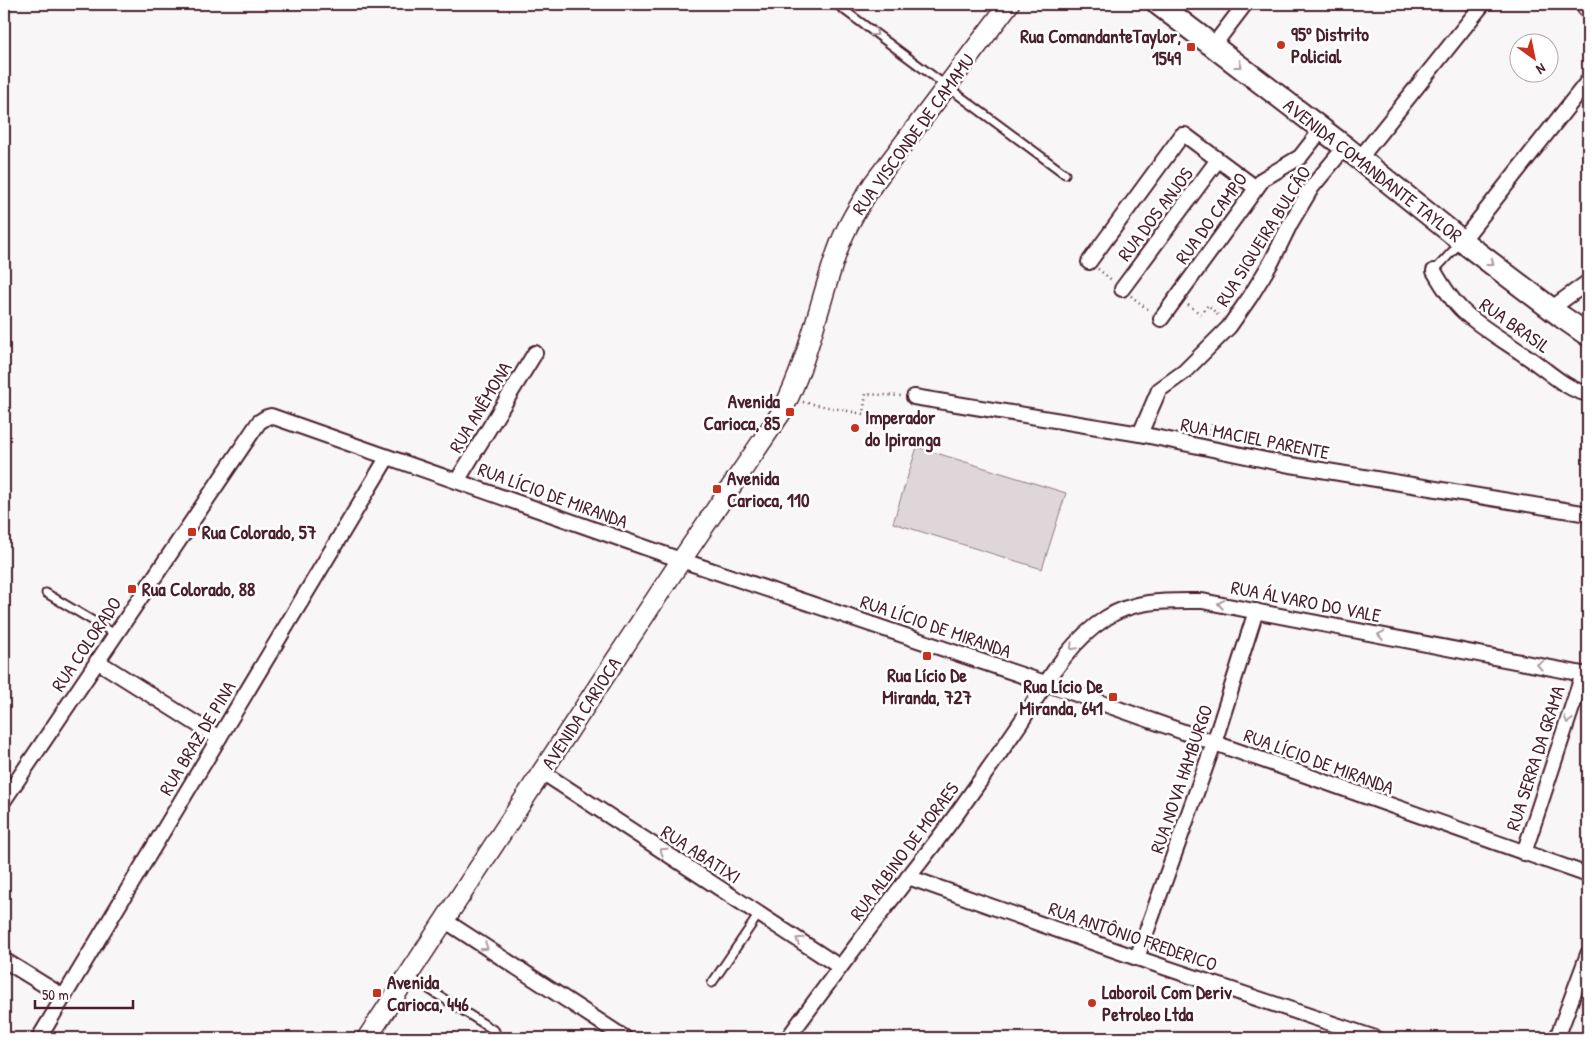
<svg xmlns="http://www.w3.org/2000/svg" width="1592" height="1042" viewBox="0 0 1592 1042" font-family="'Patrick Hand',sans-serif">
	<rect width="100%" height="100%" fill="#f8f6f7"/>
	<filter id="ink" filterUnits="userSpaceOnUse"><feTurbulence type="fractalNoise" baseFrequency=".02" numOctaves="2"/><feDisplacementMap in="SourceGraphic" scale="10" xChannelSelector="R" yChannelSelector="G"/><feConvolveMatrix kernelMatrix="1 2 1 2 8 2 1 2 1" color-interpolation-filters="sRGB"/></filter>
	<g filter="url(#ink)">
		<polygon fill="#ded6d9" stroke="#947a82" points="917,447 1066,493 1042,569 893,523"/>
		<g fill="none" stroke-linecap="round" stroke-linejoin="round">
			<g stroke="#4a1f2b" stroke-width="11">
				<g id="lane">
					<polyline points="836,4 1065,174"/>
					<polyline points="1434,271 1460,243"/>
					<polyline points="46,593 115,634"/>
					<polyline points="408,976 495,1031"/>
					<polyline points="712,983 759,914"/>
				</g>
			</g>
			<g stroke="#4a1f2b" stroke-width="18">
				<g id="street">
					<polyline points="1582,4 1588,12"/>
					<polyline points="1213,46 1245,4"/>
					<polyline points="1360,158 1483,4"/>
					<polyline points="1462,241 1588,81"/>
					<polyline points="1089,262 1182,135 1185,135 1256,188"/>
					<path d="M1434 271C1442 285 1451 300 1464 312 1482 328 1503 340 1523 354 1544 367 1564 389 1588 394"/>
					<polyline points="1122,289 1217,161"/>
					<polyline points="1552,308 1588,282"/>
					<polyline points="1161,319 1263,179 1300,157 1322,129"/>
					<polyline points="914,397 1140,434 1285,464 1588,514"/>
					<polyline points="1140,434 1159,390 1184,372 1229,327 1250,297 1272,261 1290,224 1312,187 1345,147"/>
					<polyline points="457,481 535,353"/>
					<polyline points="97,661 219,738"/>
					<polyline points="542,772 840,967"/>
					<polyline points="4,800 259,422 267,417 271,416 681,560 1045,683 1588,875"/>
					<polyline points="1524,853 1583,674"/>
					<polyline points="908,877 1137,958 1375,1038"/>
					<polyline points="444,920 625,1038"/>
					<polyline points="1137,958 1214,743 1256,611"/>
					<polyline points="4,960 64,997"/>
					<polyline points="39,1038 387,458"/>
					<path d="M788 1038C823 990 858 943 894 896 915 868 938 840 958 812 979 782 1001 752 1021 722 1046 684 1067 643 1106 618 1135 599 1169 601 1202 601L1588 675"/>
					<polyline points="1557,1038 1588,954"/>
				</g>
			</g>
			<g stroke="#4a1f2b" stroke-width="22">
				<path id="secondary" d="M367 1038 672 574 781 413C808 363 818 306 837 252 845 228 859 206 873 184L1009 4"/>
			</g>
			<g stroke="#4a1f2b" stroke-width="25">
				<polyline id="primary" points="1158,4 1345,147 1462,241 1562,317 1588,335"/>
			</g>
			<g stroke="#4a1f2b" stroke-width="2.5" stroke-dasharray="1 4" stroke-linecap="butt">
				<polyline points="1098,269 1113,281"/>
				<polyline points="1131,296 1150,311"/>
				<polyline points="1188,305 1201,314 1208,305 1220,317"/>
				<polyline points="803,402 863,414 866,394 902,396"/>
				<polyline points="1209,435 1213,422"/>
			</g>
			<use href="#lane" stroke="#fff" stroke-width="7"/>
			<use href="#street" stroke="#fff" stroke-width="14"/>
			<use href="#secondary" stroke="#fff" stroke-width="19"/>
			<use href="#primary" stroke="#fff" stroke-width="21"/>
		</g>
		<defs><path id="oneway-chevron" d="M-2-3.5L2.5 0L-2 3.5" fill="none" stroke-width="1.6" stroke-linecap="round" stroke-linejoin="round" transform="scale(1.25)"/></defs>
		<g stroke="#ae9aa0">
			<use href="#oneway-chevron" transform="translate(875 33) rotate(37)"/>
			<use href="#oneway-chevron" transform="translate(1239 65) rotate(38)"/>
			<use href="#oneway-chevron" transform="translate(1491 263) rotate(37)"/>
			<use href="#oneway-chevron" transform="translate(1221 604) rotate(-170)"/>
			<use href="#oneway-chevron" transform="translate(1381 635) rotate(-169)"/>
			<use href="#oneway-chevron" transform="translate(1073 647) rotate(134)"/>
			<use href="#oneway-chevron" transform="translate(1540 665) rotate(-169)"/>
			<use href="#oneway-chevron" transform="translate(1568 720) rotate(108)"/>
			<use href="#oneway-chevron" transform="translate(663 851) rotate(-147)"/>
			<use href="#oneway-chevron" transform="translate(799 940) rotate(-147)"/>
			<use href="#oneway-chevron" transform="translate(485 947) rotate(33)"/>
		</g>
	</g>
	<g fill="#c8321e" stroke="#fff" stroke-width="2">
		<circle cx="1281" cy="45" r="5"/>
		<rect x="1186" y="42" width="10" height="10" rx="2.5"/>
		<rect x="785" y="407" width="10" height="10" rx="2.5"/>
		<circle cx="855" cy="428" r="5"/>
		<rect x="712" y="484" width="10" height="10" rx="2.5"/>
		<rect x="187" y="527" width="10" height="10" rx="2.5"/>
		<rect x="127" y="584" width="10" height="10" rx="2.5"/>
		<rect x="922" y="651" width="10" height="10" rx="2.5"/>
		<rect x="1108" y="692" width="10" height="10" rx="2.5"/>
		<rect x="372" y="988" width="10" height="10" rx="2.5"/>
		<circle cx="1092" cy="1003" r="5"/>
	</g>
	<g text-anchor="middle" stroke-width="5" stroke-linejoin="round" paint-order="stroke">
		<g font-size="19" font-weight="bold" fill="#4a1f2b" stroke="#fff" text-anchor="start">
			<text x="1291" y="41">95º Distrito<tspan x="1291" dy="22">Policial</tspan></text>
			<text x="1181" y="43" text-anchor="end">Rua ComandanteTaylor,<tspan x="1181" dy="22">1549</tspan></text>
			<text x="780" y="408" text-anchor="end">Avenida<tspan x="780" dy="22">Carioca, 85</tspan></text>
			<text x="865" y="424">Imperador<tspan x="865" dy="22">do Ipiranga</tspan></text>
			<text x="727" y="485">Avenida<tspan x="727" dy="22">Carioca, 110</tspan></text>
			<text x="202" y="539">Rua Colorado, 57</text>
			<text x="142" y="596">Rua Colorado, 88</text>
			<text x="927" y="682" text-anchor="middle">Rua Lício De<tspan x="927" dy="22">Miranda, 727</tspan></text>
			<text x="1103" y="693" text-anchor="end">Rua Lício De<tspan x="1103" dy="22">Miranda, 641</tspan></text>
			<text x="387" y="989">Avenida<tspan x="387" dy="22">Carioca, 446</tspan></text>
			<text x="1102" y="999">Laboroil Com Deriv<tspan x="1102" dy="22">Petroleo Ltda</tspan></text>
		</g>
		<g font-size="19" fill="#4a1f2b" stroke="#fff">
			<text transform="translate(913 134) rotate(-54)" y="7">RUA VISCONDE DE CAMAMU</text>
			<text transform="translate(1373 170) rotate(38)" y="7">AVENIDA COMANDANTE TAYLOR</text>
			<text transform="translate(1155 214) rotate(-53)" y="7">RUA DOS ANJOS</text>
			<text transform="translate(1211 218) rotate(-54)" y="7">RUA DO CAMPO</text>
			<text transform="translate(1263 236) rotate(-58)" y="7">RUA SIQUEIRA BULCÃO</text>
			<text transform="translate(1515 325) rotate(35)" y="7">RUA BRASIL</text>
			<text transform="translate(480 407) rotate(-59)" y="7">RUA ANÊMONA</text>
			<text transform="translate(1255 438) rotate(11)" y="7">RUA MACIEL PARENTE</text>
			<text transform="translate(553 495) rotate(20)" y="7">RUA LÍCIO DE MIRANDA</text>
			<text transform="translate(1306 601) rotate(11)" y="7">RUA ÁLVARO DO VALE</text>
			<text transform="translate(936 626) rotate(19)" y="7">RUA LÍCIO DE MIRANDA</text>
			<text transform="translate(86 644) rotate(-56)" y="7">RUA COLORADO</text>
			<text transform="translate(581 713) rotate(-57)" y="7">AVENIDA CARIOCA</text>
			<text transform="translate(197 738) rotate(-59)" y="7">RUA BRAZ DE PINA</text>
			<text transform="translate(1535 758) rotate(-72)" y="7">RUA SERRA DA GRAMA</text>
			<text transform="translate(1319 761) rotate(20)" y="7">RUA LÍCIO DE MIRANDA</text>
			<text transform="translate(1181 779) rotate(-71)" y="7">RUA NOVA HAMBURGO</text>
			<text transform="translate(904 851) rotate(-53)" y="7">RUA ALBINO DE MORAES</text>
			<text transform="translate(701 854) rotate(33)" y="7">RUA ABATIXI</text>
			<text transform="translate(1133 936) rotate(19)" y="7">RUA ANTÔNIO FREDERICO</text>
		</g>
	</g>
	<rect width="1592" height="1042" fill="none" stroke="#fff" stroke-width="20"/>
	<rect x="10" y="10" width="1572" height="1022" fill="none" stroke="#4a1f2b" stroke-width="2" filter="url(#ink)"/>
	<g transform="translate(1534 58) rotate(147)"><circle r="24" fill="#ffffff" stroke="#b7a5aa"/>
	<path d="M0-4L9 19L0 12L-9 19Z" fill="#c8321e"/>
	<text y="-8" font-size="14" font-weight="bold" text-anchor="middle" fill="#4a1f2b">N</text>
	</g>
	<path d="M35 1000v8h98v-8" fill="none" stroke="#4a1f2b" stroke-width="2.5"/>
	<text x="42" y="1000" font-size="15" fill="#4a1f2b" stroke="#ffffff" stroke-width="4" paint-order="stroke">50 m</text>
</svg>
